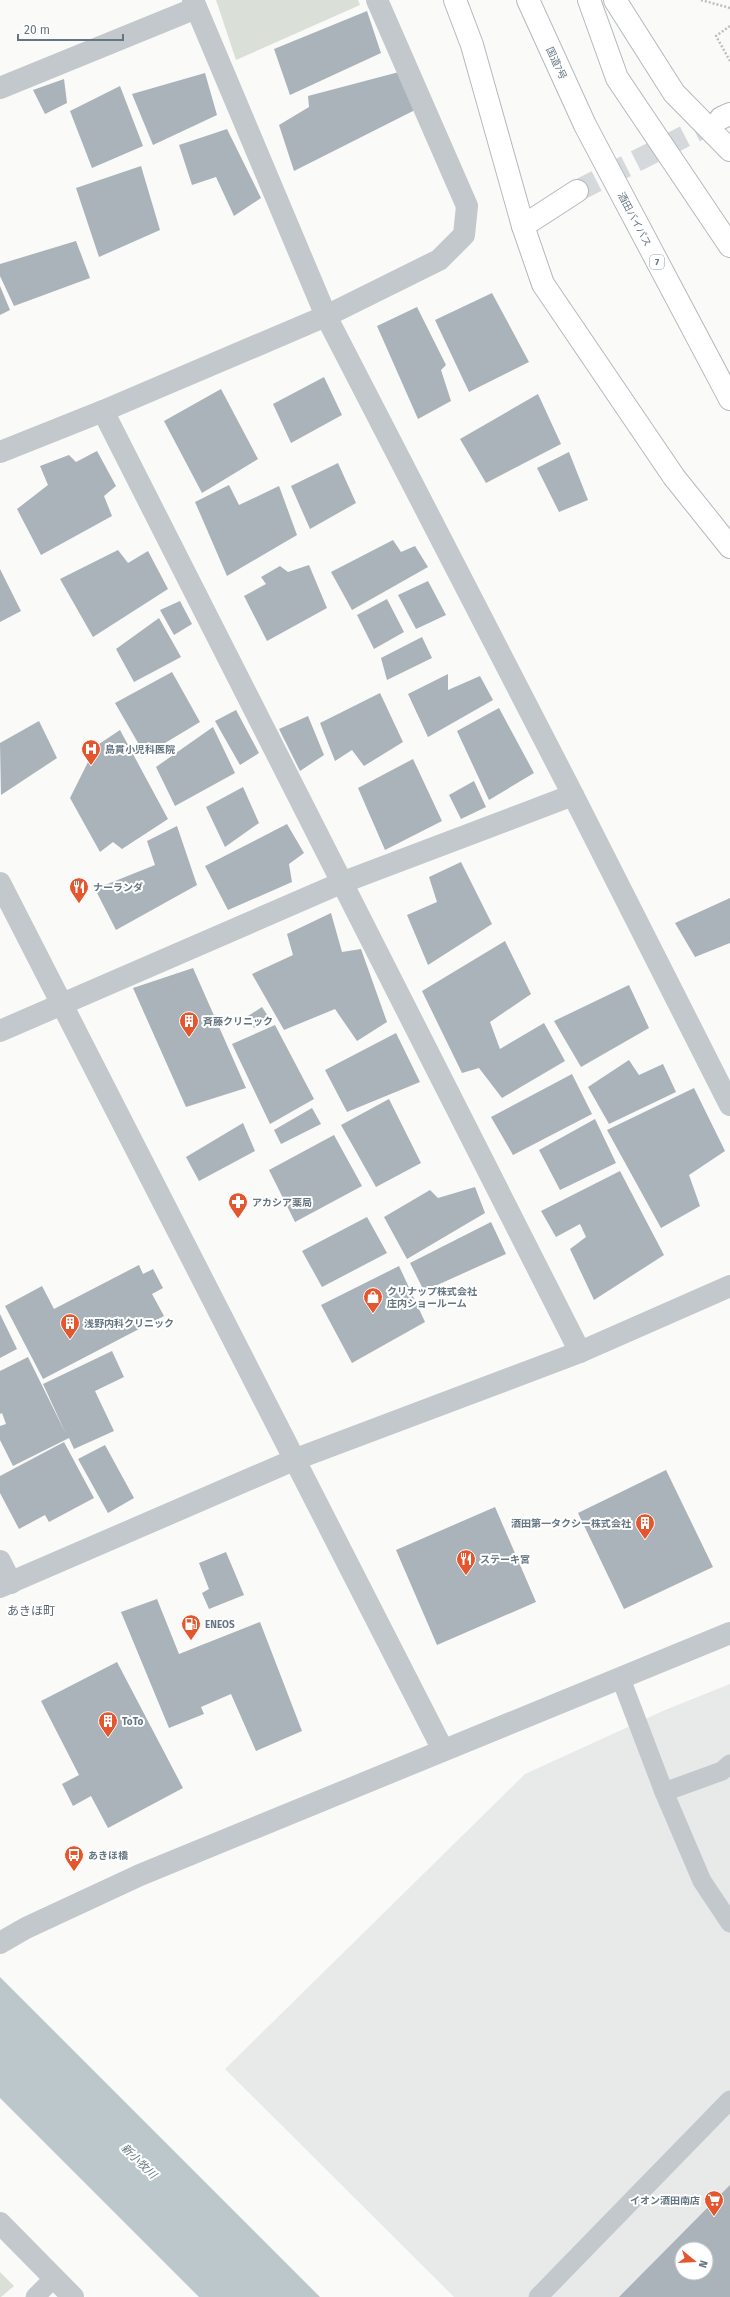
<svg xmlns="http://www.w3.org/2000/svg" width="730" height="2297" viewBox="0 0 730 2297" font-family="'Fira Sans','Noto Sans JP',sans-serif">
	<rect width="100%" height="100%" fill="#fafaf8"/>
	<path fill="#e8e9e9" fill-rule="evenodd" d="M730 1684V2297H454L225 2069 525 1774 665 1710ZM682 2249H706V2273H682Z"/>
	<g fill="#dadfd7">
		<polygon points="216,0 358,0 360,5 236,60"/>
		<polygon points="0,2272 14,2286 1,2297 0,2297"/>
	</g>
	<polygon fill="#bbc7cb" points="0,1977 320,2297 199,2297 0,2098"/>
	<g fill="#aab3b9" fill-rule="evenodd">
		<polygon points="367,11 381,53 290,95 274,49"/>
		<polygon points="399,72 415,110 294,171 279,125 309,107 308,96"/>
		<polygon points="205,73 217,115 153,145 132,94"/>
		<polygon points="64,79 67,103 45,114 33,90"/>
		<polygon points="120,86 143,146 92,168 70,111"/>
		<polygon points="227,129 261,198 234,216 216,177 192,185 179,145"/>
		<polygon points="141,166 160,230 99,257 76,188"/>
		<polygon points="76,241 90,278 14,306 0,276 0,264"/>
		<polygon points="0,286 10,310 0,315"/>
		<polygon points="492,293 529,362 469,392 435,320"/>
		<polygon points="417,307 446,365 441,370 451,401 418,419 377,326"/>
		<polygon points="324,377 342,415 291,443 273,404"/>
		<polygon points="221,389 258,459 202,493 164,421"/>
		<polygon points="538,394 561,444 486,483 460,439"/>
		<polygon points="97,451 116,486 104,496 112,516 41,555 17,509 48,485 40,466 69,455 76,462"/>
		<polygon points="569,452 588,500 559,512 537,468"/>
		<polygon points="338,463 356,503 310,529 291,486"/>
		<polygon points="229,485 239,505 279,486 297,535 227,576 195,502"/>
		<polygon points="393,540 401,552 415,546 428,567 352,610 331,572"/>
		<polygon points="118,550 128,563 148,551 168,589 93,637 60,579"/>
		<polygon points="309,565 327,608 267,641 244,596 266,584 261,577 280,566 288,572"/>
		<polygon points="0,569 21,611 0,622"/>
		<polygon points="428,581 446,615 416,629 398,595"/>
		<polygon points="387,599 404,632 374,649 357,615"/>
		<polygon points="180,601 192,624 174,635 160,610"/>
		<polygon points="159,618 181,657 134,682 116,649"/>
		<polygon points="422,637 432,658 387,680 381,658"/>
		<polygon points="172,672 200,722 145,755 115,703"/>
		<polygon points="448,674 448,690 480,676 493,700 428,737 408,694"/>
		<polygon points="380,693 403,742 364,766 352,750 335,761 320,723"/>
		<polygon points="499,708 534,773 489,800 457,731"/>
		<polygon points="236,710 259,753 240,765 215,721"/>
		<polygon points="308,716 324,755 300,771 279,729"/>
		<polygon points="39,721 57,758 1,795 0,743"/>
		<polygon points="213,727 235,773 175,806 156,767"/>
		<polygon points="120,730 168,819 122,849 113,842 100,852 70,798 96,746"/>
		<polygon points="413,759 442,821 385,850 358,788"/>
		<polygon points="474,781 486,807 461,819 449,795"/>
		<polygon points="243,787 259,823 225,847 206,807"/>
		<polygon points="287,824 304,853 289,864 292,882 228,910 205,866"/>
		<polygon points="177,826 197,885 116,930 95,889 155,865 147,841"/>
		<polygon points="461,862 492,924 428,965 407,915 437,902 429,877"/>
		<polygon points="730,898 730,943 695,957 675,923"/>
		<polygon points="331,913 342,952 361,949 387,1022 357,1041 335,1009 284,1030 252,974 293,955 287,934"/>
		<polygon points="505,941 531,994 490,1022 500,1049 544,1023 565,1061 502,1098 479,1068 462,1073 422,991"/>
		<polygon points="193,968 246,1088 186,1107 133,988"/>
		<polygon points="629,985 649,1028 581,1067 554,1021"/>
		<polygon points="262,1007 270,1019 254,1028 248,1016"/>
		<polygon points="275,1025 314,1099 270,1124 232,1044"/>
		<polygon points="396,1033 420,1082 347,1112 325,1070"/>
		<polygon points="629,1060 639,1075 663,1064 676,1092 609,1124 588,1087"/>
		<polygon points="572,1074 592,1114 513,1155 491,1117"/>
		<polygon points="694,1088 725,1151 689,1175 700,1206 661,1228 607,1130"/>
		<polygon points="389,1099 421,1163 376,1187 341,1125"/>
		<polygon points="312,1108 321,1124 281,1144 274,1130"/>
		<polygon points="595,1119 616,1163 560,1190 539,1150"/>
		<polygon points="243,1123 255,1151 199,1181 186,1157"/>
		<polygon points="334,1135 362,1186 295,1222 269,1170"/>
		<polygon points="620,1171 664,1255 594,1300 570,1249 586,1237 580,1224 556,1237 541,1211"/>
		<polygon points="475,1187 485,1213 407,1259 384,1217 430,1190 438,1198"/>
		<polygon points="367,1217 387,1253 322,1287 302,1251"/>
		<polygon points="491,1222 506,1254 424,1291 410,1263"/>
		<polygon points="139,1265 143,1274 153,1269 163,1288 152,1294 164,1316 43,1379 5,1306 42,1286 54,1309"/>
		<polygon points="399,1266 425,1322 352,1363 321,1305"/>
		<polygon points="0,1314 17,1349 0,1358"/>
		<polygon points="112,1351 124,1377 95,1391 114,1431 74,1449 69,1438 13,1466 0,1440 0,1426 6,1424 2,1413 0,1414 0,1371 28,1357 66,1434 43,1384"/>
		<polygon points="64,1442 94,1498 49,1522 45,1515 19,1529 0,1493 0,1476"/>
		<polygon points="105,1445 134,1498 108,1513 78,1459"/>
		<polygon points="666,1470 713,1567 624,1609 578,1513"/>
		<polygon points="495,1507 536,1602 437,1645 396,1550"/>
		<polygon points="226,1552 244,1595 209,1609 202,1593 209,1589 199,1563"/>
		<polygon points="157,1599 179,1654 260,1622 302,1731 256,1751 231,1694 201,1707 204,1714 169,1728 121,1612"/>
		<polygon points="117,1662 183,1788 108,1828 91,1796 73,1806 62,1784 79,1775 41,1701"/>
		<path d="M730 2185V2297H619ZM682 2249H706V2273H682Z"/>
	</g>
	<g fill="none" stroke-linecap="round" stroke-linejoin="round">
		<polyline stroke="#d5d9db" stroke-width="22" stroke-dasharray="22 11" stroke-linecap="butt" points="577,191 721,118"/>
		<g stroke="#b3babf" stroke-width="24">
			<polyline id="secondary" points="615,0 674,93 730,150"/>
		</g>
		<g stroke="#b4b9bd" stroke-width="24">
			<g id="trunk">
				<polyline points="455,0 472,45 523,226 543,284 674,477 730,547"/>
				<polyline points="528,0 585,125 730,399"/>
				<polyline points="589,0 617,78 730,246"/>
				<polyline points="721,118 730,114"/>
				<polyline points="523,226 577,191"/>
			</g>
		</g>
		<g stroke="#bbbfc2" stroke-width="2.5" stroke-dasharray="2 2" stroke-linecap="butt">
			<polyline points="701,0 730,8"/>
			<polyline points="730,26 716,36 730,61"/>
		</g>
		<g stroke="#c3c8cc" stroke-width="19">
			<polyline points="621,1679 664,1792 702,1881 730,1923"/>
			<polyline points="664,1792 722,1771 730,1764"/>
			<polyline points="35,2297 54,2278"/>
			<polyline points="538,2297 730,2100"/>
		</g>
		<g stroke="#c3c8cc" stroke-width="22">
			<polyline points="193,0 326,316 573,795 730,1105"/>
			<polyline points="0,88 196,8"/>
			<polyline points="103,411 580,1352"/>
			<polyline points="0,883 443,1750"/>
			<polyline points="0,1031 341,883 573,795"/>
			<polyline points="0,1561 11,1583"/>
			<polyline points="0,1587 296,1459 580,1352 730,1286"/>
		</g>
		<g stroke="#c3c8cc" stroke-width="22">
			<polyline points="0,452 103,411 326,316 439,260 464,235 467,206 377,0"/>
			<polyline points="0,1943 26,1928 140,1875 730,1633"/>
			<polyline points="0,2223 73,2297"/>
		</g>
		<use href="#secondary" stroke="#fff" stroke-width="22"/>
		<use href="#trunk" stroke="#fff" stroke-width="22"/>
	</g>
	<defs>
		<g id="hospital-pin" transform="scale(1)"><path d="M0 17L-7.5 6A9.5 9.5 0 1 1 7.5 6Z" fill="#e4572e" stroke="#fff"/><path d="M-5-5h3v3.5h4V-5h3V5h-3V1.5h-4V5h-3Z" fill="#fff"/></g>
		<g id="restaurant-pin" transform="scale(1)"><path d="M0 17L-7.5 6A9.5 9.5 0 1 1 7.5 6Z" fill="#e4572e" stroke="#fff"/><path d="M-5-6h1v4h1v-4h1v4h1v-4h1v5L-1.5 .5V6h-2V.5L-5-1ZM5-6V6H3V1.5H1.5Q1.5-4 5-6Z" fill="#fff"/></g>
		<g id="building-pin" transform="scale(1)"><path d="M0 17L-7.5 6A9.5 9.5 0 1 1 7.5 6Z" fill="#e4572e" stroke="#fff"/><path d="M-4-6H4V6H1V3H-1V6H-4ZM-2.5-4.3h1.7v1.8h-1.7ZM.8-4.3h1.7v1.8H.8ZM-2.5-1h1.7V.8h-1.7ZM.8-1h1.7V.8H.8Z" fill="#fff"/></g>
		<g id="pharmacy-pin" transform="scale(1)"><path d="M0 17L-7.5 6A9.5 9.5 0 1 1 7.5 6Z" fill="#e4572e" stroke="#fff"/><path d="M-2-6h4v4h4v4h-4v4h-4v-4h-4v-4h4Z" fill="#fff"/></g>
		<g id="shop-pin" transform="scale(1)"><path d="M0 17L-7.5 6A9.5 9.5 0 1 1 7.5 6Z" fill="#e4572e" stroke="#fff"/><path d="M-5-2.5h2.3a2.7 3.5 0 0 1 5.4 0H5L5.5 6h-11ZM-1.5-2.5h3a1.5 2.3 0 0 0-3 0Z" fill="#fff"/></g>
		<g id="fuel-pin" transform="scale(1)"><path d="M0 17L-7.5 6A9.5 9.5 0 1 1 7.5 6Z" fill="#e4572e" stroke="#fff"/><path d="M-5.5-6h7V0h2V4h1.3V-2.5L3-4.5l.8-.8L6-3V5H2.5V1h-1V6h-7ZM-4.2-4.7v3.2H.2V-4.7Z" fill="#fff"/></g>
		<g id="bus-pin" transform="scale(1)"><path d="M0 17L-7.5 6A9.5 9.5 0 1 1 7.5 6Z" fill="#e4572e" stroke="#fff"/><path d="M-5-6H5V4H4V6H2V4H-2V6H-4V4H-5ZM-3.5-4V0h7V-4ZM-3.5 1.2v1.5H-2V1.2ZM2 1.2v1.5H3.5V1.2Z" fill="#fff"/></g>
		<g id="supermarket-pin" transform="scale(1)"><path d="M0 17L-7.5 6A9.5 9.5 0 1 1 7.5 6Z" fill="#e4572e" stroke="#fff"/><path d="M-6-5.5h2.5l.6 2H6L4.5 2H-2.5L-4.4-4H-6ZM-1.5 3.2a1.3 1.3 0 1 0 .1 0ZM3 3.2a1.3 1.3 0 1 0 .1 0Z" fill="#fff"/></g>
	</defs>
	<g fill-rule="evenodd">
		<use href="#hospital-pin" x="91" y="749"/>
		<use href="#restaurant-pin" x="79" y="887"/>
		<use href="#building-pin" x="189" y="1021"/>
		<use href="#pharmacy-pin" x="238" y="1202"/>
		<use href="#shop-pin" x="373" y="1297"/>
		<use href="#building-pin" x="70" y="1323"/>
		<use href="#building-pin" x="645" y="1523"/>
		<use href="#restaurant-pin" x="466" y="1559"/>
		<use href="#fuel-pin" x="191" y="1624"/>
		<use href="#building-pin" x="108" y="1721"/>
		<use href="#bus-pin" x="74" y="1855"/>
		<use href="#supermarket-pin" x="714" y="2200"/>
	</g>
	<g text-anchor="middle" stroke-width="4" stroke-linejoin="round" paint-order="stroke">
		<rect fill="#fff" stroke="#939fa8" stroke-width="1" x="650" y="255" width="14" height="14" rx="3"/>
		<g font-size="9" font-weight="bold" fill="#657683">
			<text x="657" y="265">7</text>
		</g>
		<g font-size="10" fill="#657683" stroke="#fff">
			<text transform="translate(557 63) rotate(65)" y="4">国道7号</text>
			<text transform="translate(635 219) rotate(62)" y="4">酒田バイパス</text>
		</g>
		<g font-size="10" font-weight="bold" fill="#657683" stroke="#fff" text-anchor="start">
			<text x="105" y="753">島貫小児科医院</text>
			<text x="93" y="891">ナーランダ</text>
			<text x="203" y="1025">斉藤クリニック</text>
			<text x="252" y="1206">アカシア薬局</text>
			<text x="387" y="1295">クリナップ株式会社<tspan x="387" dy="12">庄内ショールーム</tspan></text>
			<text x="84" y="1327">浅野内科クリニック</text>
			<text x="631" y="1527" text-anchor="end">酒田第一タクシー株式会社</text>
			<text x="480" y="1563">ステーキ宮</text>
			<text x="205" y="1628">ENEOS</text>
			<text x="122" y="1725">ToTo</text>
			<text x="88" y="1859">あきほ橋</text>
			<text x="700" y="2204" text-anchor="end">イオン酒田南店</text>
		</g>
		<g font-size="11" font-style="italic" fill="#60757c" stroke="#fff">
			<text transform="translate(139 2161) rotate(44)" y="4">新小牧川</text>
		</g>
		<g font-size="12" fill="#57646e" stroke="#fff">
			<text x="31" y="1615">あきほ町</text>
		</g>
	</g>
	<g transform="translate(694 2261) rotate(108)"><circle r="19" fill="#ffffff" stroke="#c1c8cd"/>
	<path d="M0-3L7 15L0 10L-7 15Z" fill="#e4572e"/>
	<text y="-6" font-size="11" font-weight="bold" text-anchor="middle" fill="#657683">N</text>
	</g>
	<path d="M18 34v6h105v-6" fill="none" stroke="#657683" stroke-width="2"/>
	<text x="24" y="34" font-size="12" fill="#657683" stroke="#ffffff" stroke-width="3" paint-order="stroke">20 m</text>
</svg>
